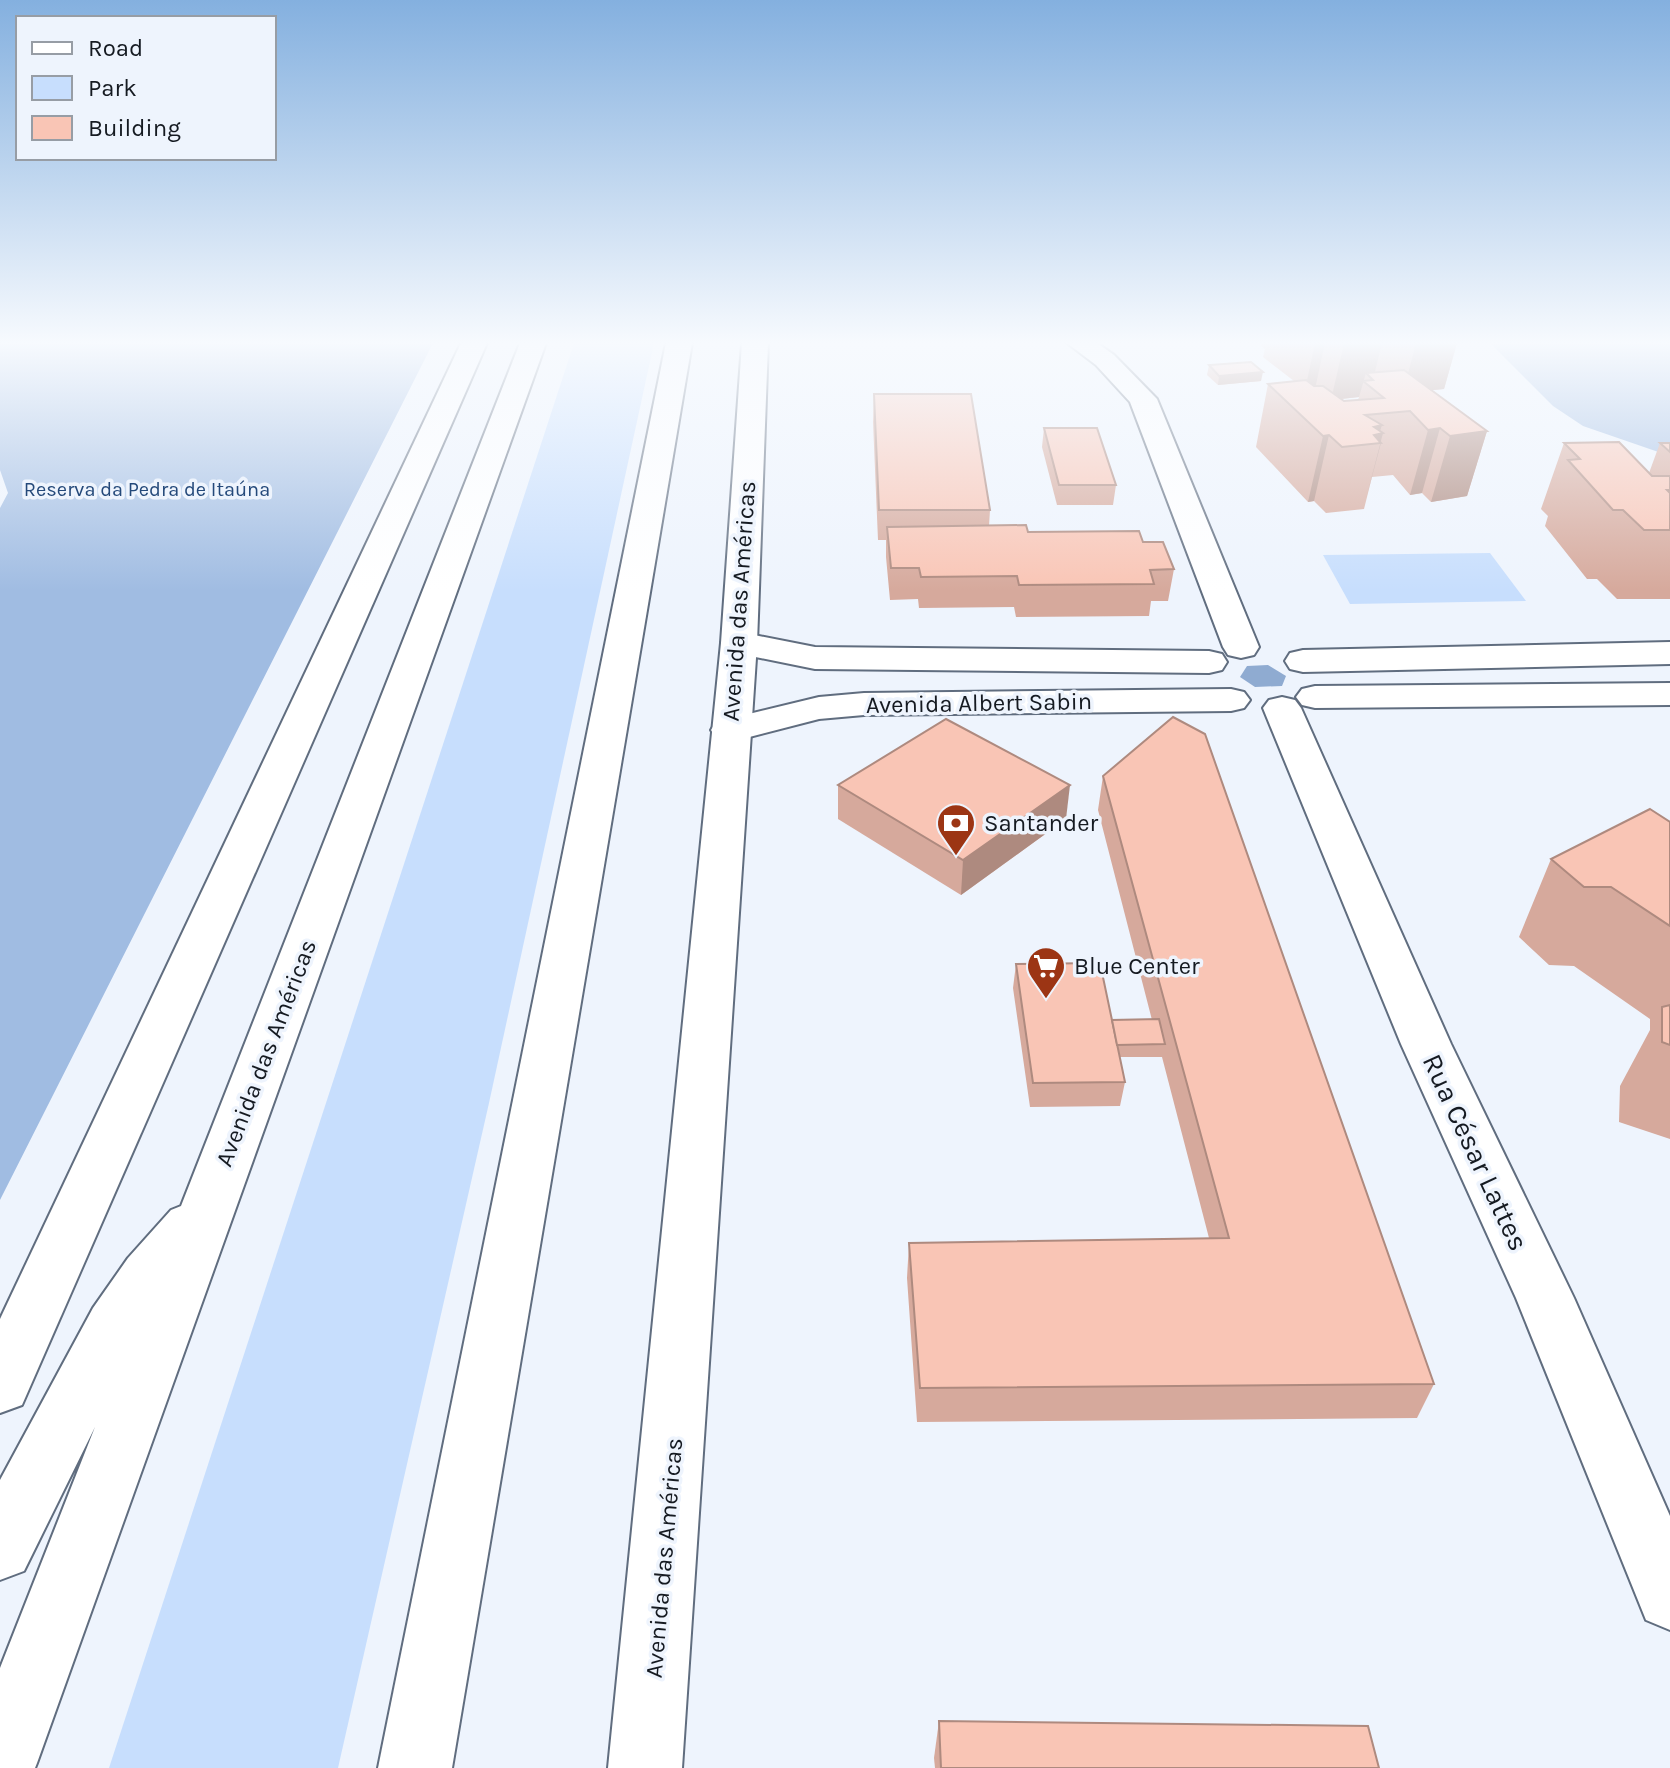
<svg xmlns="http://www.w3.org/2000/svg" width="1670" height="1768" viewBox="0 0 1670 1768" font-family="Karla,sans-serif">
	<rect width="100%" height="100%" fill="#eef4fd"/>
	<g fill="#c7defd">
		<polygon points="574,343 654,343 489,1103 338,1768 109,1768"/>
		<polygon points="1490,553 1526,601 1350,604 1323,555"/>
	</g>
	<g fill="#a0bce2">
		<polygon points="0,343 433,343 0,1200 0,508 8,493 0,470"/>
		<polygon points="1490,343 1670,343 1670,456 1583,426 1553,406"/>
	</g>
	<polygon fill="#8fabd1" points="1268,665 1286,676 1282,686 1255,687 1240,677 1247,666"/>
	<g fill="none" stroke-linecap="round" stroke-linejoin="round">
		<g stroke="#606d7f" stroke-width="4">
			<g id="minor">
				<polygon points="1067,343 1097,343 1114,355 1157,399 1259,647 1254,655 1241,658 1228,655 1223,647 1130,402 1096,365"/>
				<polygon points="739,632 815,647 1209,651 1222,654 1227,662 1222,670 1209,673 815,669 726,651 721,643 726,635"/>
				<polygon points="1670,642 1670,664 1303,672 1290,669 1285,661 1290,653 1303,650"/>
				<polygon points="1670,683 1670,705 1315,708 1302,705 1296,697 1302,689 1315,686"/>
				<polygon points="1231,689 1244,692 1250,700 1244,708 1231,711 864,715 819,719 730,742 716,738 711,730 716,722 819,697 864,693"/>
				<polygon points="1282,697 1295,700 1301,708 1451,1044 1574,1298 1670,1516 1670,1630 1646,1620 1516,1298 1401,1044 1263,708 1269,700"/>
			</g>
		</g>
		<g stroke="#606d7f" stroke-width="4">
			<g id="secondary">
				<polygon points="461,343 487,343 22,1405 0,1413 0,1319"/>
				<polygon points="742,343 768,343 757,643 682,1768 608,1768 721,643"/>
			</g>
		</g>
		<g stroke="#606d7f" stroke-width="4">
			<g id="trunk">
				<polygon points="520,343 546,343 37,1763 35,1768 0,1768 0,1668 95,1427 24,1571 0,1580 0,1480 93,1308 128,1258 171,1210 181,1206"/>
				<polygon points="666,343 692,343 452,1768 378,1768"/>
			</g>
		</g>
		<use href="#minor" fill="#fff" fill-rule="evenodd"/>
		<use href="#secondary" fill="#fff" fill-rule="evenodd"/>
		<use href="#trunk" fill="#fff" fill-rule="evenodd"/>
	</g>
	<g fill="#d6a99c" fill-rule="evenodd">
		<path d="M1261 343H1457L1444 389 1432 390 1487 431 1467 496 1431 502 1422 493 1410 495 1393 475 1372 477 1364 509 1326 513 1314 501 1308 502 1256 447 1268 384 1294 381 1263 357 1265 349 1261 346ZM1359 397 1358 400 1344 401 1342 399Z"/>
		<polygon points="1209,365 1261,381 1218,385 1207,375"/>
		<polygon points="874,394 990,510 989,526 1028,532 1143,542 1174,569 1168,601 1151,601 1149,616 1016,617 1014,607 919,608 918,599 890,600 886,557 886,540 878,540 873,422"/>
		<polygon points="1044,428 1116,485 1113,505 1057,505 1042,447"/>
		<polygon points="1564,443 1649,473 1660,443 1670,443 1670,599 1617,599 1597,579 1587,579 1545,526 1548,516 1541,509"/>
		<polygon points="1103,776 1434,1384 1417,1418 917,1422 907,1278 909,1243 1209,1238 1162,1057 1120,1057 1125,1082 1120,1106 1030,1107 1013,988 1016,964 1112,1020 1152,1020 1098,810"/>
		<polygon points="838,785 1066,819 961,895 838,819"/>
		<polygon points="1670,822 1670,1139 1619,1122 1620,1086 1650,1030 1650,1019 1574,966 1549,965 1519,937 1551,859"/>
		<polygon points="939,1721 1379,1768 935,1768 934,1758"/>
	</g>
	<g fill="#ae8a7f">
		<polygon points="1315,343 1325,343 1315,389 1305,390"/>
		<polygon points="1344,343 1382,343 1371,388 1373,380 1366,373 1359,397 1331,400"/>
		<polygon points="1416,343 1457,343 1444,389 1403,393"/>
		<polygon points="1263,372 1261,381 1218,385 1219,376"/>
		<polygon points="1382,425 1379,434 1383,433 1366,499 1381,443 1370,444 1374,427"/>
		<polygon points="1440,428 1422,493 1410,495 1428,430"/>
		<polygon points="1487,431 1467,496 1431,502 1450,436"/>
		<polygon points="1329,435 1314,501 1308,502 1323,436"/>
		<polygon points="1070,785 1066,819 961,895 963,860"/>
	</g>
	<g fill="#f9c5b5" stroke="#ae8a7f" stroke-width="2">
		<polygon points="1251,362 1263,372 1219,376 1209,365"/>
		<polygon points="1404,370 1487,431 1450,436 1440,428 1428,430 1410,411 1365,415 1382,425 1374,427 1383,433 1374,435 1381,443 1342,447 1329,435 1323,436 1268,384 1306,380 1314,386 1323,386 1344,401 1384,398 1363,381 1373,380 1366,373"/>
		<polygon points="874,394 971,394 990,510 879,510"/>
		<polygon points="1044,428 1097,428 1116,485 1059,485"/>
		<polygon points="1619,442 1652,476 1670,476 1670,490 1667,490 1670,493 1670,530 1644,530 1623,510 1613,510 1568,460 1580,459 1564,443"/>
		<polygon points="1660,443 1670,443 1670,452"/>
		<polygon points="1026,525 1028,532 1139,531 1143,542 1163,542 1174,569 1150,570 1154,584 1019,585 1017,576 921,577 919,568 891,568 887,527"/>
		<polygon points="1173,717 1205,734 1434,1384 920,1388 909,1243 1229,1238 1103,776"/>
		<polygon points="946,719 1070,785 963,860 838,785"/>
		<polygon points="1650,809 1670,822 1670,926 1611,887 1584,887 1551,859"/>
		<polygon points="1100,963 1125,1082 1033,1083 1016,964"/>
		<polygon points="1670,1005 1670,1045 1662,1042 1662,1007"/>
		<polygon points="1159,1019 1165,1044 1117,1045 1112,1020"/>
		<polygon points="939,1721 1368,1726 1379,1768 941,1768"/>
	</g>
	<linearGradient id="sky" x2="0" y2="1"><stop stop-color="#84b0df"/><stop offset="0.58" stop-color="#f7fafe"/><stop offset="1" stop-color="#f7fafe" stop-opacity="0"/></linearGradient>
	<rect width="1670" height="591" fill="url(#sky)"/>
	<defs>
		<g id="bank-pin" transform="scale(2)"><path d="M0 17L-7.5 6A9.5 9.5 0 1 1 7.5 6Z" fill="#9c3514" stroke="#eef4fd"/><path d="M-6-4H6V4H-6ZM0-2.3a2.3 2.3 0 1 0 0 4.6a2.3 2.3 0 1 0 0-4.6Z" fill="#fff"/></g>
		<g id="supermarket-pin" transform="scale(2)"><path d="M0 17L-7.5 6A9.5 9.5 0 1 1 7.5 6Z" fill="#9c3514" stroke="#eef4fd"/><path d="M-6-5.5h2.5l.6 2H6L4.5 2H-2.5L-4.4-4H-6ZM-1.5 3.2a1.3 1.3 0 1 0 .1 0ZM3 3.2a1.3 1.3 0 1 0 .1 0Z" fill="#fff"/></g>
	</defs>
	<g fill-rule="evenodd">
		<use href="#bank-pin" x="956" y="823"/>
		<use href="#supermarket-pin" x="1046" y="966"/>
	</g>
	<g text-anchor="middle" stroke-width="7" stroke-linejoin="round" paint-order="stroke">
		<g font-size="20" fill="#24497a" stroke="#eef4fd">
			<text x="147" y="496">Reserva da Pedra de Itaúna</text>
		</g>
		<g font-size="24" fill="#151a21" stroke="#eef4fd">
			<text transform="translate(739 601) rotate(-86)" y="8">Avenida das Américas</text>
			<text transform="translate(979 703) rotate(-1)" y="8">Avenida Albert Sabin</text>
			<text transform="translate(266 1053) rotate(-69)" y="8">Avenida das Américas</text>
			<text transform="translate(664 1558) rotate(-85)" y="8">Avenida das Américas</text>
		</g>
		<g font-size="24" fill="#151a21" stroke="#eef4fd" text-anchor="start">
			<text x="984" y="831">Santander</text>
			<text x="1074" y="974">Blue Center</text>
		</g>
		<g font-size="28" fill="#151a21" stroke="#eef4fd">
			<text transform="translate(1476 1152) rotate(65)" y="10">Rua César Lattes</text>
		</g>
	</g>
	<rect x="16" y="16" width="260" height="144" fill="#eef4fd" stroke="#979da5" stroke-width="2"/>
	<rect x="32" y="42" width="40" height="12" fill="#ffffff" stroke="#979da5" stroke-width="2"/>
	<text x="88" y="56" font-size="24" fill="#151a21">Road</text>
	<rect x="32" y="76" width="40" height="24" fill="#c7defd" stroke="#979da5" stroke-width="2"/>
	<text x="88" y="96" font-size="24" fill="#151a21">Park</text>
	<rect x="32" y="116" width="40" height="24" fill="#f9c5b5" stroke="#979da5" stroke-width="2"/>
	<text x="88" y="136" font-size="24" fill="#151a21">Building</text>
</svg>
